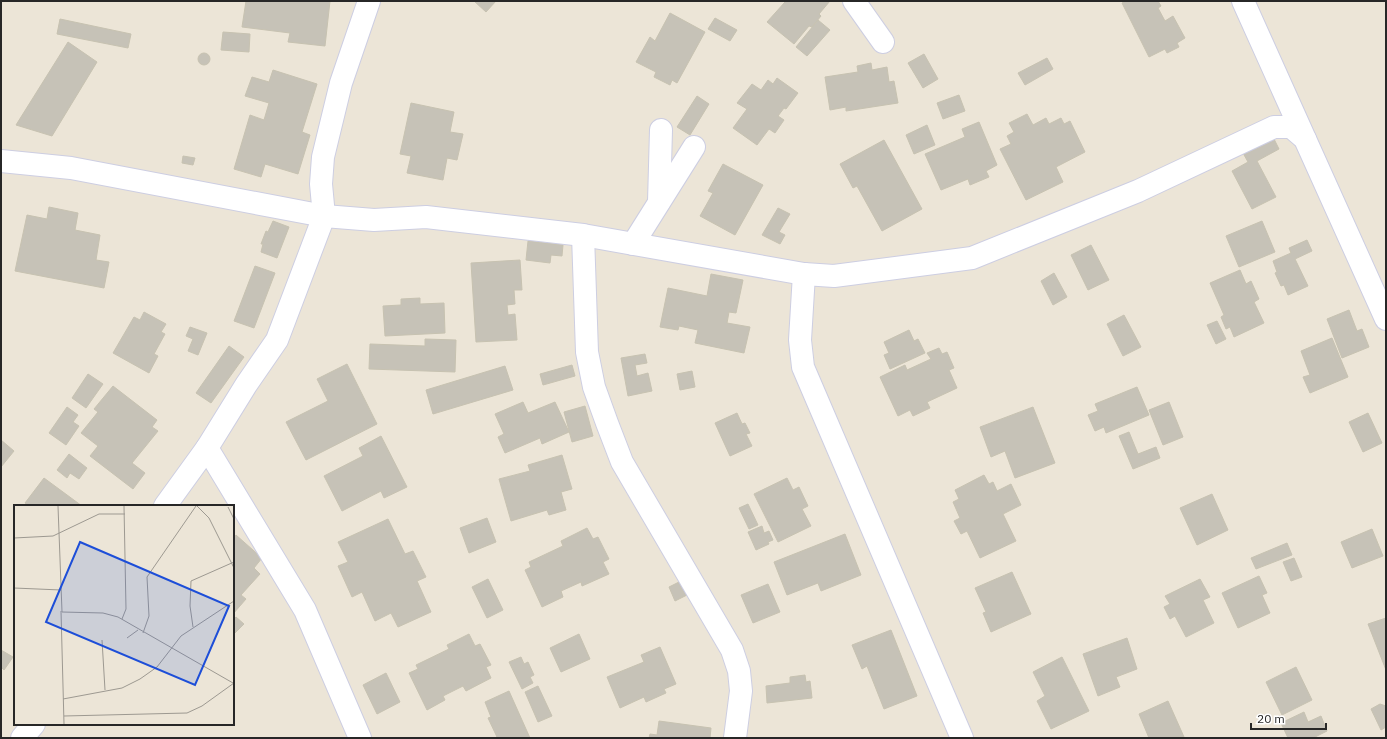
<svg xmlns="http://www.w3.org/2000/svg" width="1387" height="739" viewBox="0 0 1387 739" font-family="'IBM Plex Sans',sans-serif">
	<rect width="100%" height="100%" fill="#ece5d7"/>
	<g fill="#c6c2b7" stroke="#c7c2b1">
		<polygon points="246,1 330,1 325,46 288,42 290,33 242,27"/>
		<polygon points="474,1 496,1 486,12"/>
		<polygon points="784,1 830,1 819,14 821,16 812,27 809,26 794,44 767,22 785,2"/>
		<polygon points="1126,1 1158,1 1161,6 1158,8 1165,21 1173,16 1185,38 1177,43 1179,47 1167,53 1165,49 1149,57 1122,3"/>
		<polygon points="670,13 705,32 677,83 672,80 670,85 654,77 656,72 636,62 650,37 655,41"/>
		<polygon points="715,18 737,30 730,41 708,29"/>
		<polygon points="60,19 131,34 128,48 57,34"/>
		<polygon points="818,20 830,30 807,56 796,47"/>
		<polygon points="223,32 250,34 249,52 221,50"/>
		<polygon points="68,42 97,62 52,136 16,125"/>
		<circle cx="204" cy="59" r="6"/>
		<polygon points="924,54 938,79 923,88 908,63"/>
		<polygon points="1047,58 1053,69 1025,85 1018,73"/>
		<polygon points="871,63 872,70 887,67 889,82 894,81 898,103 846,111 846,107 830,110 825,77 858,72 857,66"/>
		<polygon points="273,70 317,84 302,132 310,135 298,174 265,164 261,177 234,169 250,115 264,120 269,103 245,96 252,77 269,82"/>
		<polygon points="777,78 798,93 786,109 784,108 778,116 784,120 775,133 769,129 757,145 733,128 747,109 737,103 752,84 761,90 768,80 773,84"/>
		<polygon points="959,95 965,111 943,119 937,103"/>
		<polygon points="697,96 709,104 690,135 677,127"/>
		<polygon points="411,103 454,112 450,132 463,134 457,160 447,158 443,180 407,173 411,156 400,154"/>
		<polygon points="1027,114 1033,125 1046,118 1049,124 1061,118 1064,124 1070,121 1085,152 1056,167 1063,182 1026,200 1000,149 1011,144 1007,136 1014,132 1009,123"/>
		<polygon points="979,122 997,165 986,171 989,177 970,185 968,179 941,190 925,154 965,137 962,129"/>
		<polygon points="927,125 935,145 914,154 906,135"/>
		<polygon points="1273,137 1279,149 1257,161 1276,197 1252,209 1232,171 1248,162 1243,153"/>
		<polygon points="884,140 922,209 882,231 857,186 853,188 840,164"/>
		<polygon points="183,156 195,158 193,165 182,163"/>
		<polygon points="723,164 763,185 735,235 700,216 713,193 708,191"/>
		<polygon points="49,207 78,213 75,230 100,235 96,260 109,262 104,288 15,271 27,215 47,219"/>
		<polygon points="778,208 790,214 779,232 785,235 780,244 762,235"/>
		<polygon points="273,221 289,227 277,258 261,252 263,244 261,244 266,231 268,232"/>
		<polygon points="1262,221 1275,252 1239,267 1226,236"/>
		<polygon points="1307,240 1312,251 1295,259 1308,286 1288,295 1284,285 1281,286 1275,273 1277,272 1273,261 1291,253 1289,248"/>
		<polygon points="528,241 563,245 562,256 551,255 550,263 526,260"/>
		<polygon points="1091,245 1109,280 1088,290 1071,255"/>
		<polygon points="520,260 522,290 514,290 515,304 507,305 508,315 515,314 517,340 476,342 471,263"/>
		<polygon points="255,266 275,273 254,328 234,321"/>
		<polygon points="1240,270 1246,284 1251,281 1259,299 1254,302 1264,323 1234,337 1230,327 1226,329 1221,317 1224,315 1210,283"/>
		<polygon points="1054,273 1067,297 1053,305 1041,281"/>
		<polygon points="711,274 743,280 736,313 729,312 727,323 750,327 744,353 695,343 698,330 679,326 678,330 660,327 668,288 707,296"/>
		<polygon points="420,298 420,304 444,303 445,333 385,336 383,306 401,305 401,299"/>
		<polygon points="1349,310 1357,331 1362,329 1369,347 1342,358 1327,319"/>
		<polygon points="144,312 166,324 161,332 165,334 154,354 158,356 149,373 113,353 134,317 140,320"/>
		<polygon points="1124,315 1141,347 1123,356 1107,324"/>
		<polygon points="1217,321 1226,339 1216,344 1207,325"/>
		<polygon points="190,327 207,333 198,355 188,351 193,339 186,336"/>
		<polygon points="909,330 914,341 918,339 925,353 890,369 884,355 889,353 884,342"/>
		<polygon points="1332,338 1348,377 1310,393 1303,377 1310,375 1301,351"/>
		<polygon points="425,339 456,340 455,372 369,369 370,344 425,346"/>
		<polygon points="229,346 244,357 211,403 196,393"/>
		<polygon points="939,348 942,354 947,352 954,368 949,370 957,388 927,402 930,408 913,416 910,410 898,416 880,377 905,365 907,370 931,359 927,353"/>
		<polygon points="645,354 647,363 635,365 637,376 648,373 652,391 628,396 621,358"/>
		<polygon points="347,364 377,424 306,460 286,422 328,401 317,379"/>
		<polygon points="572,365 575,376 543,385 540,374"/>
		<polygon points="505,366 513,390 433,414 426,390"/>
		<polygon points="692,371 695,387 680,390 677,374"/>
		<polygon points="88,374 103,384 86,408 72,398"/>
		<polygon points="113,386 157,420 152,427 158,431 132,463 145,473 133,489 90,456 98,446 81,433 98,412 94,409"/>
		<polygon points="1137,387 1149,415 1106,433 1104,427 1095,431 1088,415 1098,411 1095,404"/>
		<polygon points="523,402 528,413 555,402 569,432 542,444 540,438 505,453 498,437 504,434 495,414"/>
		<polygon points="1169,402 1183,437 1163,445 1149,410"/>
		<polygon points="585,406 593,436 572,442 564,412"/>
		<polygon points="67,407 78,415 73,422 79,426 66,445 49,433"/>
		<polygon points="1033,407 1055,463 1015,478 1005,451 991,457 980,427"/>
		<polygon points="737,413 742,424 745,423 750,433 746,434 752,446 730,456 715,423"/>
		<polygon points="1368,413 1382,443 1363,452 1349,422"/>
		<polygon points="1129,432 1138,454 1156,447 1160,458 1133,469 1119,436"/>
		<polygon points="381,436 407,487 384,498 381,491 342,511 324,476 363,456 359,448"/>
		<polygon points="1,440 14,451 1,467"/>
		<polygon points="69,454 87,468 79,479 70,473 67,478 57,470"/>
		<polygon points="562,455 572,489 561,492 566,510 549,515 547,510 511,521 499,479 530,471 528,465"/>
		<polygon points="984,475 989,484 993,482 997,491 1011,484 1021,505 1003,514 1016,541 980,558 967,531 961,534 954,521 960,518 953,502 959,499 955,490"/>
		<polygon points="44,478 82,506 29,506 25,503"/>
		<polygon points="787,478 793,490 799,487 808,506 802,509 811,526 778,542 754,494"/>
		<polygon points="1212,494 1228,530 1197,545 1180,508"/>
		<polygon points="748,504 758,525 749,529 739,508"/>
		<polygon points="487,518 496,542 469,553 460,528"/>
		<polygon points="388,519 405,554 413,551 426,577 417,581 431,612 398,627 391,613 375,621 362,592 352,597 338,566 348,562 338,542"/>
		<polygon points="762,526 764,533 769,531 773,540 768,542 769,544 756,550 748,532"/>
		<polygon points="587,528 593,539 598,537 609,559 603,562 609,574 582,586 581,582 561,591 563,597 542,607 525,570 531,567 529,562 563,546 561,541"/>
		<polygon points="1372,529 1383,556 1352,568 1341,542"/>
		<polygon points="845,534 861,575 821,591 818,583 787,595 774,562"/>
		<polygon points="236,535 262,558 254,568 260,574 241,595 246,599 233,614 233,539"/>
		<polygon points="1287,543 1292,555 1256,569 1251,558"/>
		<polygon points="1294,558 1302,577 1291,581 1283,562"/>
		<polygon points="1012,572 1031,614 991,632 983,613 986,612 975,588"/>
		<polygon points="1259,576 1267,593 1262,595 1270,613 1238,628 1222,593"/>
		<polygon points="488,579 503,610 487,618 472,587"/>
		<polygon points="1200,579 1210,597 1203,600 1214,623 1186,637 1175,616 1170,619 1164,607 1170,604 1165,596"/>
		<polygon points="681,581 687,595 675,601 669,587"/>
		<polygon points="768,584 780,612 753,623 741,595"/>
		<polygon points="236,617 244,624 233,635 233,620"/>
		<polygon points="1386,618 1386,670 1368,624"/>
		<polygon points="891,630 917,696 884,709 867,666 862,669 852,645"/>
		<polygon points="469,634 475,646 480,644 491,665 486,667 491,678 466,691 463,686 443,696 445,700 427,710 409,673 418,669 416,665 449,649 447,645"/>
		<polygon points="579,634 590,659 561,672 550,648"/>
		<polygon points="1127,638 1137,669 1116,677 1120,687 1098,696 1083,654"/>
		<polygon points="660,647 676,684 664,689 666,693 646,702 644,697 620,708 607,677 644,662 641,655"/>
		<polygon points="1,650 13,657 4,670 1,667"/>
		<polygon points="521,657 524,664 528,662 534,675 530,677 533,683 522,689 509,662"/>
		<polygon points="1062,657 1089,711 1051,729 1037,701 1045,696 1033,672"/>
		<polygon points="1296,667 1312,700 1282,715 1266,682"/>
		<polygon points="386,673 400,702 377,714 363,685"/>
		<polygon points="805,675 806,682 810,681 812,698 767,703 766,686 790,683 790,677"/>
		<polygon points="538,686 552,716 538,722 525,692"/>
		<polygon points="509,691 530,738 494,738 497,737 488,718 491,717 485,702"/>
		<polygon points="1168,701 1184,737 1149,738 1139,714"/>
		<polygon points="1380,704 1386,706 1386,727 1381,730 1371,709"/>
		<polygon points="1304,712 1308,722 1321,716 1327,731 1313,738 1288,738 1281,723"/>
		<polygon points="659,721 711,728 710,738 649,738 650,734 657,735"/>
	</g>
	<g fill="none" stroke-linecap="round" stroke-linejoin="round">
		<g stroke="#cdcee2" stroke-width="24">
			<g id="minor">
				<polyline points="854,1 883,42"/>
				<polyline points="1243,1 1305,139"/>
				<polyline points="1,161 71,168 324,216 374,220 426,217 583,235 804,274 834,276 972,258 1138,191 1274,127 1291,127 1305,139 1386,319"/>
				<polyline points="659,202 661,130"/>
				<polyline points="583,235 587,352 594,387 607,423 622,462 732,650 739,671 741,691 735,738"/>
				<polyline points="633,244 694,147"/>
				<polyline points="804,274 800,340 803,367 962,738"/>
				<polyline points="207,448 305,610 360,738"/>
				<polyline points="165,506 207,448 246,385 277,340 324,216 321,184 323,157 341,83 369,1"/>
				<polyline points="22,738 34,724"/>
			</g>
		</g>
		<use href="#minor" stroke="#fff" stroke-width="22"/>
	</g>
	<g transform="translate(14 505)">
		<rect width="220" height="220" fill="#ece5d7"/>
		<path fill="none" stroke="#9d9991" stroke-width="1" d="M44 1 48 107 89 108 104 112 219 178M183 1 195 13 220 63M214 2 220 14M0 33 39 31 85 9H111M0 83 47 85M47 106 50 219M108 114 112 104 110 1M179 122 176 101 177 76 220 57M129 128 135 111 133 72 182 1M113 133 124 125M88 135 91 185M49 194 108 183 126 174 143 162 167 131 220 96M50 211 173 208 188 201 220 178"/>
		<path fill="#1d4ed8" fill-opacity="0.15" stroke="#1d4ed8" stroke-width="2" d="M66 37 215 101 181 180 32 117Z"/>
		<rect width="220" height="220" fill="none" stroke="#272727" stroke-width="2"/>
	</g>
	<rect width="1387" height="739" fill="none" stroke="#272727" stroke-width="4"/>
	<path d="M1251 723v6h75v-6" fill="none" stroke="#272727" stroke-width="2"/>
	<text x="1257" y="723" font-size="12" fill="#272727" stroke="#ffffff" stroke-width="3" paint-order="stroke">20 m</text>
</svg>
